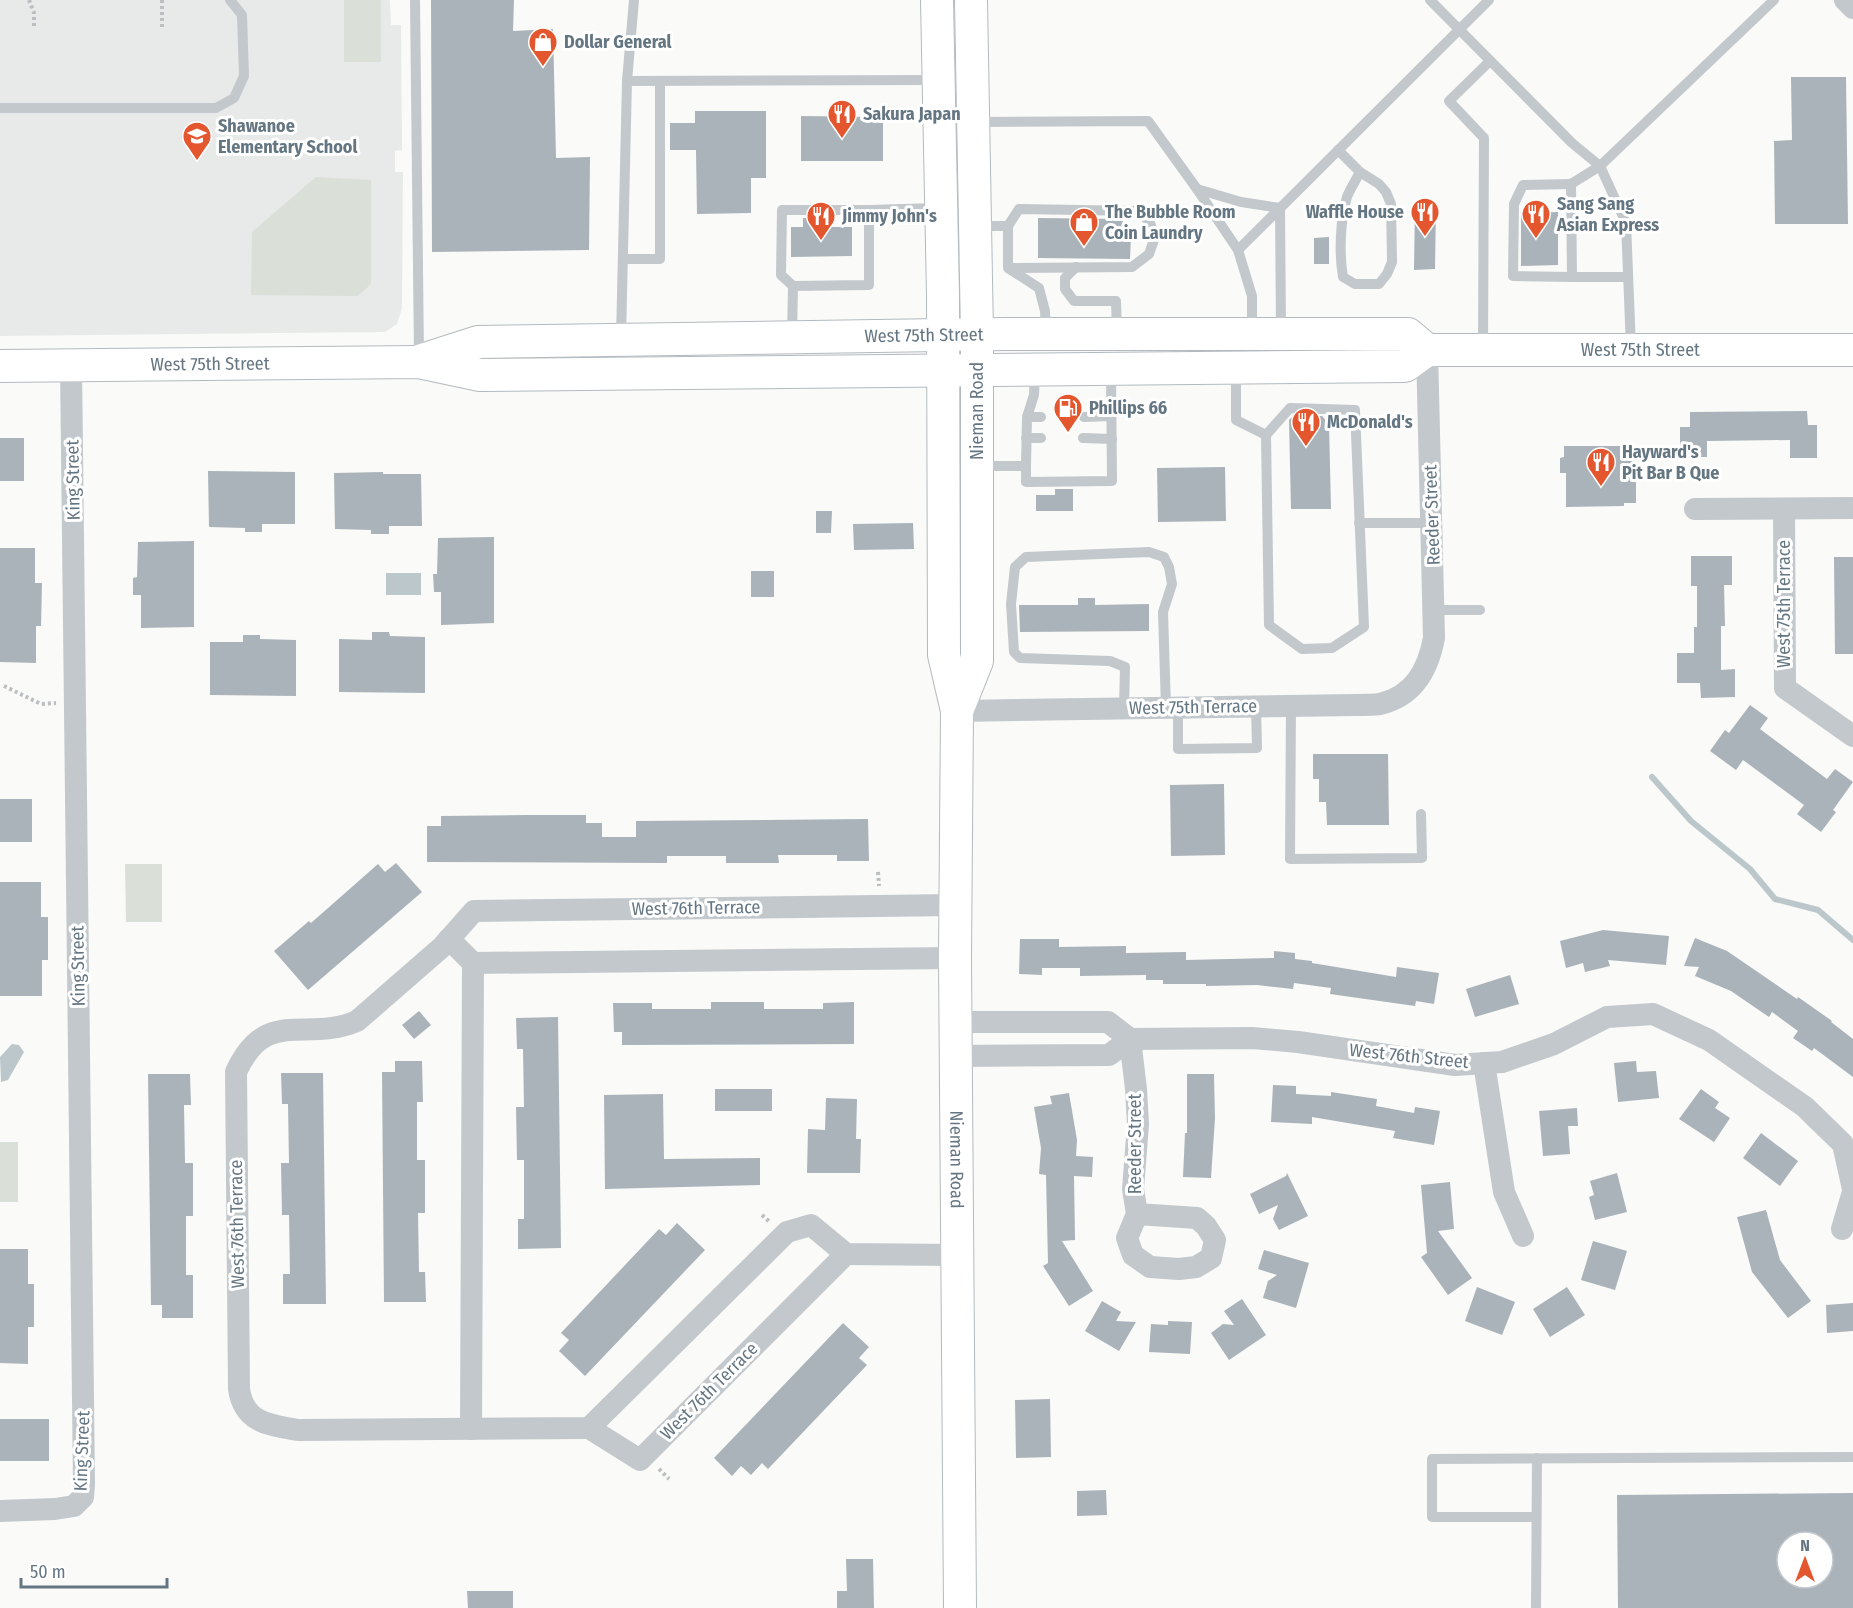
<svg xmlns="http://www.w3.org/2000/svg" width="1853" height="1608" viewBox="0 0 1853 1608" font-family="'Fira Sans Condensed',sans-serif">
	<rect width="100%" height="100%" fill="#fafaf8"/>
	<polygon fill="#e8e9e9" points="0,0 390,0 391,25 401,25 402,150 395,151 395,172 403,172 402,308 397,324 385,332 0,336"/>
	<g fill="#dadfd7">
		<rect x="344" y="0" width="37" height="62"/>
		<polygon points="316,177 371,180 371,284 358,296 251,295 252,232"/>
		<polygon points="125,864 162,864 162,922 126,922"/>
		<rect x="0" y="1142" width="18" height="60"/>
	</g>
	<g fill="#bbc7cb">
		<rect x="386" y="573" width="35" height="22"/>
		<polygon points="12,1044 19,1045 24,1052 8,1080 1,1082 0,1057"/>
	</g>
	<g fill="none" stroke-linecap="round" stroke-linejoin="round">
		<polyline stroke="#bbc7cb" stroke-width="6" points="1652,777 1691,821 1750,869 1775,899 1818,910 1853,940"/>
	</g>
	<g fill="#aab3b9" fill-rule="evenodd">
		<polygon points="431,0 514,0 513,31 553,29 556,158 590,157 589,250 432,252"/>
		<polygon points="1791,77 1846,77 1848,224 1775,224 1774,141 1792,140"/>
		<polygon points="695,111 766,111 766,178 751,178 751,213 697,214 696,150 670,150 670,123 695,123"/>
		<polygon points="801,116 883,117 883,161 801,161"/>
		<polygon points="1415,204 1436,204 1435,269 1414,270"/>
		<polygon points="1558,212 1558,265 1521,266 1521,213"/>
		<polygon points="803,218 827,218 827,227 852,227 852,256 791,257 791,227 803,227"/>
		<polygon points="1038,218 1123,219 1122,235 1131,235 1130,259 1038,258"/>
		<polygon points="1329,237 1329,264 1314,264 1314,238"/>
		<polygon points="1807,411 1808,425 1817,425 1817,458 1790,458 1790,440 1707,441 1707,457 1680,457 1680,427 1690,427 1690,412"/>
		<polygon points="1293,416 1322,416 1329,424 1331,509 1291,509 1289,420"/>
		<rect x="0" y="438" width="24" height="43"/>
		<polygon points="1564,446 1636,446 1636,503 1624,503 1624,506 1566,507 1566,473 1560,473 1560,458 1564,457"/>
		<polygon points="1225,467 1226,521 1158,522 1157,468"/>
		<polygon points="208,471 295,472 295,524 262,524 262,532 245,532 245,528 209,527"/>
		<polygon points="383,472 383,474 421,474 422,526 389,526 389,534 371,534 371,530 335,529 334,473"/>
		<polygon points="1055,489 1073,489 1073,511 1036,511 1036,495 1055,495"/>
		<polygon points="816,511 832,511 831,533 816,533"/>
		<polygon points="913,523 914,549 854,550 853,524"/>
		<polygon points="494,537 494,623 441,625 441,592 434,592 433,574 437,574 438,538"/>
		<polygon points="194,541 194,627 141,628 141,595 133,595 133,578 137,577 138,542"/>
		<polygon points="0,548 35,548 35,583 42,583 41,626 36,626 36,663 0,662"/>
		<polygon points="1691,556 1732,556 1732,585 1724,585 1725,626 1721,626 1721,670 1735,669 1735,697 1701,698 1700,683 1677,683 1677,653 1694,653 1694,627 1697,627 1697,586 1691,586"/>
		<polygon points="1834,557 1853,557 1853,654 1835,654"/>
		<rect x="751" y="571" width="23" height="26"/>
		<polygon points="1078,598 1095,598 1095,605 1149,604 1149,631 1020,632 1019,605 1078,605"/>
		<polygon points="372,632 389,632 390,636 425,637 425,693 339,692 339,639 372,640"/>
		<polygon points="243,635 260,635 260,639 296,640 296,696 210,695 210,642 243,642"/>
		<polygon points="1750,705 1768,718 1760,729 1827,779 1835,769 1853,782 1833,810 1836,812 1821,832 1797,814 1804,805 1743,760 1736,770 1710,751 1725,730 1729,733"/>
		<polygon points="1313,754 1388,754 1389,825 1327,825 1326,802 1319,802 1319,779 1313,779"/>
		<polygon points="1224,784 1225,855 1171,856 1170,785"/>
		<rect x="0" y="799" width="32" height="43"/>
		<polygon points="527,815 586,815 586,823 602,823 602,837 636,837 636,821 868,819 869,861 837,861 837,855 778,855 779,863 726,863 726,856 667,856 667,863 427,862 427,826 441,826 441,816"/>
		<polygon points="396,863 422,892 308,990 274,951 309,921 311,923 378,864 385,872"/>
		<polygon points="0,882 41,882 41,917 48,917 48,960 42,960 42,996 0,996"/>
		<polygon points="1603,930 1669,936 1666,965 1608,960 1610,966 1585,972 1583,963 1566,968 1560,941"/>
		<polygon points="1695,938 1727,951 1797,999 1798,997 1832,1021 1831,1022 1853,1039 1853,1077 1814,1048 1812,1051 1793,1038 1798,1031 1772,1012 1769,1017 1731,991 1695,976 1699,967 1684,966"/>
		<polygon points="1020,939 1059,939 1059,947 1126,946 1126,953 1186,952 1186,960 1274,958 1274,951 1295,953 1295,959 1312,961 1312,963 1396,977 1397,967 1439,973 1434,1004 1416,1001 1415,1006 1330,994 1331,988 1294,983 1293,989 1257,985 1206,986 1206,984 1163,984 1163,980 1146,980 1146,975 1080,976 1080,968 1042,968 1042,975 1019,974"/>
		<polygon points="1510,975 1519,1004 1475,1017 1466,989"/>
		<polygon points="711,1002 764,1002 764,1009 823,1009 823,1003 854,1002 854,1044 622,1045 622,1032 614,1032 613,1003 652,1003 652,1009 711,1009"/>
		<polygon points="419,1011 431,1025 414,1039 402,1025"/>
		<polygon points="558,1017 561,1248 518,1249 518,1219 524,1219 524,1160 517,1160 516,1107 524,1107 523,1049 517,1049 516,1018"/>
		<polygon points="395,1061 422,1061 423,1102 417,1102 417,1160 425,1160 425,1213 418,1213 419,1272 425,1272 426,1302 384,1302 382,1072 395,1072"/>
		<polygon points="1636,1061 1637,1072 1656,1071 1659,1098 1618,1102 1614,1063"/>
		<polygon points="281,1073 323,1073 326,1304 283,1304 283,1274 290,1274 289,1215 282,1215 281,1163 289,1163 288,1104 282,1104"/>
		<polygon points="148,1074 190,1074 191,1105 184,1105 185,1163 193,1163 193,1216 186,1216 186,1275 193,1275 193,1318 162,1318 162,1305 151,1305"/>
		<polygon points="1187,1074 1214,1074 1215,1118 1211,1178 1183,1177 1185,1133 1187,1133"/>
		<polygon points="1273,1085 1296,1086 1296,1094 1331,1096 1331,1092 1377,1099 1376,1106 1414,1113 1415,1107 1440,1111 1434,1145 1393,1138 1395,1131 1312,1117 1312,1124 1271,1122"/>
		<rect x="715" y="1089" width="57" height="22"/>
		<polygon points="1701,1089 1719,1102 1715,1108 1730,1118 1714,1142 1679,1119"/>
		<polygon points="1069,1093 1077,1140 1076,1156 1093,1157 1092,1177 1074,1176 1075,1240 1062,1241 1093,1291 1069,1306 1043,1266 1048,1263 1046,1175 1039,1174 1041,1148 1034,1107 1052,1104 1050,1096"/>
		<polygon points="663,1094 664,1159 760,1158 760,1185 605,1189 604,1095"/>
		<polygon points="826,1098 857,1099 856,1139 861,1139 860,1173 807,1173 808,1129 825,1130"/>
		<polygon points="1577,1108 1578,1126 1568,1126 1570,1154 1543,1156 1539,1111"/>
		<polygon points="1761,1133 1798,1161 1780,1186 1743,1158"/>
		<polygon points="1287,1173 1308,1216 1279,1230 1273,1219 1278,1205 1259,1214 1250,1194 1286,1176"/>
		<polygon points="1617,1173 1627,1212 1595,1220 1589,1197 1594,1195 1590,1181"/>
		<polygon points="1450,1182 1454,1229 1438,1231 1472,1278 1448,1295 1421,1257 1427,1253 1421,1185"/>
		<polygon points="1766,1210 1780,1260 1811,1301 1788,1318 1752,1272 1737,1217"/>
		<polygon points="677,1223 705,1250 585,1376 559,1351 569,1340 561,1333 659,1229 666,1235"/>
		<polygon points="1593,1241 1627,1251 1615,1290 1581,1280"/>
		<polygon points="0,1249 28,1249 28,1284 34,1284 34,1327 28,1327 28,1364 0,1363"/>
		<polygon points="1264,1250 1309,1263 1296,1308 1263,1298 1268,1281 1277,1275 1258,1269"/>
		<polygon points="1477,1287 1515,1302 1502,1335 1465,1321"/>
		<polygon points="1567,1287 1585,1315 1550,1337 1533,1309"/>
		<polygon points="1242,1299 1266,1335 1229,1360 1211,1333 1223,1324 1234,1325 1224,1311"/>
		<polygon points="1102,1301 1121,1312 1116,1321 1136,1322 1119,1351 1085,1331"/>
		<polygon points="1853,1303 1853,1331 1827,1333 1826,1305"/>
		<polygon points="1168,1321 1192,1322 1190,1354 1149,1352 1151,1324 1168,1325"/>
		<polygon points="843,1323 869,1347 859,1358 867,1365 768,1469 762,1463 751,1475 741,1466 732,1476 714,1458"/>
		<polygon points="1050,1399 1051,1457 1016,1458 1015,1400"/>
		<rect x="0" y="1419" width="49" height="42"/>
		<polygon points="1106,1490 1107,1515 1077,1516 1077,1491"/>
		<path d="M1853 1493V1608H1618L1617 1495ZM1787 1542H1823V1578H1787Z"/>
		<polygon points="846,1559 873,1559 874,1608 837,1608 837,1591 847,1591"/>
		<polygon points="467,1591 513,1591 513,1608 468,1608"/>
	</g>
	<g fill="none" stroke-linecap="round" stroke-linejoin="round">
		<g stroke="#b3babf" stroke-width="34">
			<g id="secondary">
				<path id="s1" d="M937 0 943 295 944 655 957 711 955 958 960 1608"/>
				<path id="s2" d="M419 361 478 342 1006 334H1408L1427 350"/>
				<path id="s3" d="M0 366 419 362 480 375 1405 366 1427 350H1853"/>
				<polyline points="957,711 977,661 977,335 971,0"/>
			</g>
		</g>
		<g stroke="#bbbfc2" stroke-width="4" stroke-dasharray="3 3" stroke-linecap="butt">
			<polyline points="29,0 34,13 34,29"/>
			<polyline points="162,0 162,28"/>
			<polyline points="4,686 41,704 56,703"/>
			<polyline points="878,872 879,886"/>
			<polyline points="762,1215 770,1222"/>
			<polyline points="659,1469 669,1479"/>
		</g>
		<g stroke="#c3c8cc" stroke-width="10">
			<polyline points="415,0 419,357"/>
			<polyline points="1430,0 1572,143 1600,166 1626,223 1631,348"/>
			<polyline points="627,81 935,80"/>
			<polyline points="0,108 216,108 234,98 244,76 242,15 230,0"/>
			<polyline points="974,122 1148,121 1197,189 1238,250 1252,296 1252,331"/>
			<path d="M1338 150 1360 172 1379 184 1386 192 1391 204 1392 262 1387 274 1379 284H1355L1343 277C1339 254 1340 220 1347 197 1350 189 1356 180 1360 172"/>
			<polyline points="1571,184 1523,185 1514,204 1513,276 1572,277"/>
			<polyline points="1197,189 1241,202 1280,208"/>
			<polyline points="1280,208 1281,331"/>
			<polyline points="978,226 1008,226"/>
			<polyline points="1238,250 1489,0"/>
			<polyline points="623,259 660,259 660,81"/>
			<polyline points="1076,267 1065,278 1065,289 1074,301 1116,301 1117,331"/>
			<polyline points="1008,268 1132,267 1149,254 1155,237 1150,223 1140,211 1019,209 1008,226 1008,268 1039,288 1045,311 1046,333"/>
			<polyline points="1628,277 1572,277 1571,184 1600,166 1774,0"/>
			<polyline points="793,286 781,275 782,210 869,210"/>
			<polyline points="792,335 793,286 869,285 869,210 938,208"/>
			<polyline points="621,338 627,81 634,0"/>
			<polyline points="1483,347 1484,138 1449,101 1490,61"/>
			<polyline points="1236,370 1236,420 1266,435"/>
			<polygon points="1290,408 1355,410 1364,627 1332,648 1302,649 1269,625 1266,435"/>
			<polyline points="1027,417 1041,417"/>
			<polyline points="1084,417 1111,416"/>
			<polyline points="1026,438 1041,438"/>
			<polyline points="1083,438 1112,439"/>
			<polyline points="980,466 1026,466 1027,417 1034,395 1035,373"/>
			<polyline points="1026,466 1026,482 1112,481 1111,372"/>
			<polyline points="1359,523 1432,523"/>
			<polyline points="1434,610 1480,610"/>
			<polyline points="1291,706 1290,859 1422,858 1421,814"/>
			<polyline points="1124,708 1125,667 1110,661 1020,658 1014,652 1011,604 1015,567 1026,557 1149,552 1164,557 1169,567 1172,584 1163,612 1166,708"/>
			<polyline points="1178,708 1178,749 1257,748 1256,706"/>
			<polyline points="1536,1517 1432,1517 1432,1459 1853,1457"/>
			<polyline points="1536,1608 1537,1458"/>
		</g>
		<g stroke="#c3c8cc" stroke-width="22">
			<polyline points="1845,0 1853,8"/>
			<polyline points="1695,509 1853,508"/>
			<polyline points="1784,509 1785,688 1853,736"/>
			<path d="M957 711 1356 705C1364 705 1372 705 1380 704 1414 696 1428 670 1434 638L1427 350"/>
			<path d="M955 905 474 911 442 947 357 1021C306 1043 266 1006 236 1072L239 1389C244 1423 269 1425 298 1430L589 1428 787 1232 811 1225 846 1254 957 1255"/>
			<polyline points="449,939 473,963 471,1429"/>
			<polyline points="473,963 955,958"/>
			<polyline points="955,1022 1108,1022 1130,1039"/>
			<polyline points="1130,1039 1136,1089 1138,1124 1133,1189 1137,1214 1127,1238 1133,1255 1150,1267 1179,1269 1196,1267 1211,1258 1215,1240 1206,1226 1197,1218 1137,1214"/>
			<polyline points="955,1056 1109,1055 1130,1039 1252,1038 1298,1042 1455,1065 1502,1062 1554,1044 1607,1017 1653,1014 1709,1040 1805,1107 1843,1144 1853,1189"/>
			<polyline points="1484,1063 1504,1192 1523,1236"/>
			<polyline points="1842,1229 1853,1192"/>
			<polyline points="589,1428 640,1460 846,1254"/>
			<polyline points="0,1511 55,1509 74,1506 83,1497 84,1485 71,365"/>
		</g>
		<use href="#secondary" stroke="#fff" stroke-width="32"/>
	</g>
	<defs>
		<g id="shop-pin" transform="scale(1.5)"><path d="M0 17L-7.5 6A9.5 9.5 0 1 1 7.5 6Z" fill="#e4572e" stroke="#fff"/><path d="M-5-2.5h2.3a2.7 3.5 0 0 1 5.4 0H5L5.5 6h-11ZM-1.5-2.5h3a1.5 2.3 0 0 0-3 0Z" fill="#fff"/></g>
		<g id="restaurant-pin" transform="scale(1.5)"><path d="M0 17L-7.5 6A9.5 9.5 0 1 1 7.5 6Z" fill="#e4572e" stroke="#fff"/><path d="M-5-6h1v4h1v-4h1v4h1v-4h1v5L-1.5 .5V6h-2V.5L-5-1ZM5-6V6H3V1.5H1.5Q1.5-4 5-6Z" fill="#fff"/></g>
		<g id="school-pin" transform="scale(1.5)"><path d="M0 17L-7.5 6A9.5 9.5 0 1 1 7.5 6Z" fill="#e4572e" stroke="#fff"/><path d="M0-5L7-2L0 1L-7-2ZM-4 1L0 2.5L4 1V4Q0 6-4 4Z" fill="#fff"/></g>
		<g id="fuel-pin" transform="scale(1.5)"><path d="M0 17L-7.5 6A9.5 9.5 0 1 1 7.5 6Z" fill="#e4572e" stroke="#fff"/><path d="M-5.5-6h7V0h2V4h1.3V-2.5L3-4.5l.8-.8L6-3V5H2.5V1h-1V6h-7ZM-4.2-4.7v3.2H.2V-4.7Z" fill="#fff"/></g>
	</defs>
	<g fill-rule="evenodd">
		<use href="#shop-pin" x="543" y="42"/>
		<use href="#restaurant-pin" x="842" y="114"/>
		<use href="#school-pin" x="197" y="136"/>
		<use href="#restaurant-pin" x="1425" y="212"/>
		<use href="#restaurant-pin" x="1536" y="214"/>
		<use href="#restaurant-pin" x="821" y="216"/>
		<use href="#shop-pin" x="1084" y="222"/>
		<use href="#fuel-pin" x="1068" y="408"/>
		<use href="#restaurant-pin" x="1306" y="422"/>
		<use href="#restaurant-pin" x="1601" y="462"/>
	</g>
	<g text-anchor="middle" stroke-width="6" stroke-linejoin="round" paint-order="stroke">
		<g font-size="18" font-weight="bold" fill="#657683" stroke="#fff" text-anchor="start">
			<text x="564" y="48">Dollar General</text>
			<text x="863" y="120">Sakura Japan</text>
			<text x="218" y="132">Shawanoe<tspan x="218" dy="21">Elementary School</tspan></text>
			<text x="1557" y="210">Sang Sang<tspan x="1557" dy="21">Asian Express</tspan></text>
			<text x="1105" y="218">The Bubble Room<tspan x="1105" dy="21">Coin Laundry</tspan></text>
			<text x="1404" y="218" text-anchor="end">Waffle House</text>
			<text x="842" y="222">Jimmy John's</text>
			<text x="1089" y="414">Phillips 66</text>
			<text x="1327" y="428">McDonald's</text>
			<text x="1622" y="458">Hayward's<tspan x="1622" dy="21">Pit Bar B Que</tspan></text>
		</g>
		<g font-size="18" fill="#657683" stroke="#fff">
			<text dy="6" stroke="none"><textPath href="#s2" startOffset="508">West 75th Street</textPath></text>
			<text dy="6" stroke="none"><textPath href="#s3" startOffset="1647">West 75th Street</textPath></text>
			<text dy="6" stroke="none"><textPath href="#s3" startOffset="210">West 75th Street</textPath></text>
			<text transform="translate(977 411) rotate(-90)" y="6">Nieman Road</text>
			<text transform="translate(73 480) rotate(-91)" y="6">King Street</text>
			<text transform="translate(1432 515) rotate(-92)" y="6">Reeder Street</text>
			<text transform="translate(1784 604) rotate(-90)" y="6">West 75th Terrace</text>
			<text transform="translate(1193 707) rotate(-1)" y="6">West 75th Terrace</text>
			<text transform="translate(696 908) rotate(-1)" y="6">West 76th Terrace</text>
			<text transform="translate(78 966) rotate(-91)" y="6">King Street</text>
			<text transform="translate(1409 1056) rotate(6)" y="6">West 76th Street</text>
			<text transform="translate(1135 1144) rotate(-90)" y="6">Reeder Street</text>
			<text dy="6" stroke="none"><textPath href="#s1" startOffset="1161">Nieman Road</textPath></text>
			<text transform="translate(237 1224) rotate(-91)" y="6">West 76th Terrace</text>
			<text transform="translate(709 1391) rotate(-45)" y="6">West 76th Terrace</text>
			<text transform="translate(82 1451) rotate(-88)" y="6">King Street</text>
		</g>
	</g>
	<g transform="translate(1805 1560)"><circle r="28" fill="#ffffff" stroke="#c1c8cd" stroke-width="1.5"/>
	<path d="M0-4.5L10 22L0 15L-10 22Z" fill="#e4572e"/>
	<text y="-9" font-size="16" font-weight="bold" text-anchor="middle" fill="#657683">N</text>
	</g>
	<path d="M21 1578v9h146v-9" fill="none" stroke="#657683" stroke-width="3"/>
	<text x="30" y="1578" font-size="18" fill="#657683" stroke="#ffffff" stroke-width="4.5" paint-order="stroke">50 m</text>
</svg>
